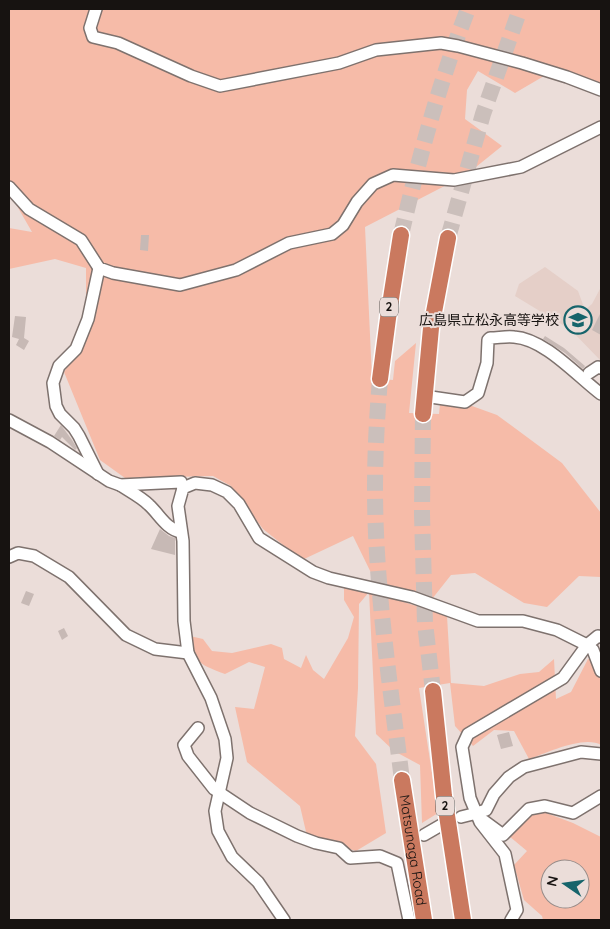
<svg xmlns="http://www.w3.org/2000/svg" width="610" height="929" viewBox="0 0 610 929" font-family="Quicksand,'Noto Sans JP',sans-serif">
	<rect width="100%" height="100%" fill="#ebddd9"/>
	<polygon fill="#e5cfc8" points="545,267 578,291 585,310 592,304 601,287 601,361 571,330 515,296 519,284"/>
	<g fill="#f6bba8" fill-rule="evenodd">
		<polygon points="9,9 601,9 601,85 556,69 515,93 478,71 467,90 465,119 502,146 466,175 365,227 372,378 393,380 395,361 416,343 409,413 439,414 440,404 472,406 497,415 562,463 601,513 601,577 579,576 547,607 524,603 475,573 451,575 432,599 377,585 353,536 302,560 263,529 231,486 213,476 125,478 100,460 64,372 86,338 86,268 55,259 9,269 9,228 32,232 9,192"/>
		<path d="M344 586 370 591 447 616 451 683 484 686 520 674 539 672 554 659 556 699 571 692 588 659 601 661V745C584 735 547 753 529 759L514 731 494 730 473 746 455 726 450 683 419 688 438 813 422 823 420 765 394 751 376 734 369 592 359 604 358 688 355 736 376 764 386 833 356 851 307 836 300 806 247 762 235 707 254 709 265 667 249 662 225 674C202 665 192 663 190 636L203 639 212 651 232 653 271 644 282 648 284 659 301 668 306 655 313 670 324 679 348 638 354 617 344 600Z"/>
		<path d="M538 810 573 823 601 837V920H543L542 916 524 900 514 865 527 851 509 836 526 815ZM550 869H580V899H550Z"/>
	</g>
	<g fill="#c7b9b5">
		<polygon points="141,235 149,235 148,251 140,250"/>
		<polygon points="601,312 601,335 592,330"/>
		<polygon points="15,316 26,317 24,338 29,341 24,350 16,345 19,339 12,337"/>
		<polygon points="545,336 564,348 585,366 583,369 565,353 543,339"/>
		<polygon points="61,425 72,440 77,448 75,450 62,437 60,440 54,436"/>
		<polygon points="160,529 169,536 175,538 175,555 151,549"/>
		<polygon points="26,591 34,594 29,606 21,603"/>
		<polygon points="64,628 68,636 62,640 58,631"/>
		<polygon points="509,732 513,746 501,749 497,735"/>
	</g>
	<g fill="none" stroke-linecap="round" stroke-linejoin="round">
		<g stroke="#cbbfbb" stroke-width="16" stroke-dasharray="16 8" stroke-linecap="butt">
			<path d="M401 235C419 158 439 83 468 9"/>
			<polyline points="448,238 483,114 520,9"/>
			<path d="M380 379C377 416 375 452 375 489 375 586 390 684 402 780"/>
			<polyline points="423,414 422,514 425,623 433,691"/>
		</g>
		<g stroke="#7e726e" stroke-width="14">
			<g id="minor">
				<polyline points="96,9 90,28 93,37 118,43 191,76 220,86 339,63 376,50 441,43 458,46 522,63 567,77 601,90"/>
				<polyline points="9,187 29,209 81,240 99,268 113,273 180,285 236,270 289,243 332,234 343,225 357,202 373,184 393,175 454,180 521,167 601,127"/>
				<polyline points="589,373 598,367 601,368"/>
				<path d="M424 396 465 402 478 393 487 363 488 340 490 338C498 338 506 336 514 337 545 339 577 376 601 394"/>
				<polyline points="9,420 50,442 109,481 120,485 181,482 183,488"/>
				<polyline points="98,474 79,436 74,428 60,414 56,406 53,383 59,366 76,349 88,319 99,268"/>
				<path d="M120 485C129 491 141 497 149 505 159 514 167 530 181 532"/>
				<polyline points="9,557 18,553 34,556 69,577 126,635 155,649 188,653"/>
				<polyline points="198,728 184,745 188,756 214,789 250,813 297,836 316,843 339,848 350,858 380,856 397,863 409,920"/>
				<polyline points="461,817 477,813 486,810 494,794 509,777 524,767 581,752 601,754"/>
				<polyline points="484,821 503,835 529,809 545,806 573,813 601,796"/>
				<polyline points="424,835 443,824"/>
				<polyline points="284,920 258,882 232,857 218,831 215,811 227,758 225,739 211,698 188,653 184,621 183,541 178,506 183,488 195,483 212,485 227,492 239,504 259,538 313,572 329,578 412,597 478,621 523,621 557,630 587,645 593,650 601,671"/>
				<polyline points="511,920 517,910 505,854 480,822 470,798 462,747 468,734 563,678 587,645 598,636 601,637"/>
			</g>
		</g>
		<g stroke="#fff" stroke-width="19">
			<g id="highway">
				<polyline points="380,379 389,311 401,235"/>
				<polyline points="423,414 431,328 448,238"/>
				<polyline points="433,691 444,796 463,920"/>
				<path id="s1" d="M402 780 424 920"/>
			</g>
		</g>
		<use href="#minor" stroke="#fff" stroke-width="11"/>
		<use href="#highway" stroke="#ca795f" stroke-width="16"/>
	</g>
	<defs>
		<g id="school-ring" transform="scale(1.4375)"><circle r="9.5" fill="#ebddd9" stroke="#16646b" stroke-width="1.5"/><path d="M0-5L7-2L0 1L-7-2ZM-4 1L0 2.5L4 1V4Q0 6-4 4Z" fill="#16646b"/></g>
	</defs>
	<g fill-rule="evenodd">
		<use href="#school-ring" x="578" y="320"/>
	</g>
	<g text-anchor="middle" stroke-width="4" stroke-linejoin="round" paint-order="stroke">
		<g fill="#ebddd9" stroke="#57504d" stroke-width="1">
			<rect x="380" y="297.5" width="18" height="19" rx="4"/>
			<rect x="436" y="796.5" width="18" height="19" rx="4"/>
		</g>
		<g font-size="12" font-weight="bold" fill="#171311">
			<text x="389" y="311">2</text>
			<text x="445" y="810">2</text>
		</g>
		<g font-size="14" fill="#171311" stroke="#ebddd9" text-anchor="end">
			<text x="559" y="325">広島県立松永高等学校</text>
		</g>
		<g font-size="14" fill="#171311" stroke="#ebddd9">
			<text dy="5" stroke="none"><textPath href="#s1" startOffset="71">Matsunaga Road</textPath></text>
		</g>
	</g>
	<rect width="610" height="929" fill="none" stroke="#171311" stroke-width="20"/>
	<g transform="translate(565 884) rotate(283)"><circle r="24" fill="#ebddd9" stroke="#968c89"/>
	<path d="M0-4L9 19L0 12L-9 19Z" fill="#16646b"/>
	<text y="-8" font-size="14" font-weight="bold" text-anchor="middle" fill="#171311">N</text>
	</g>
</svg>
